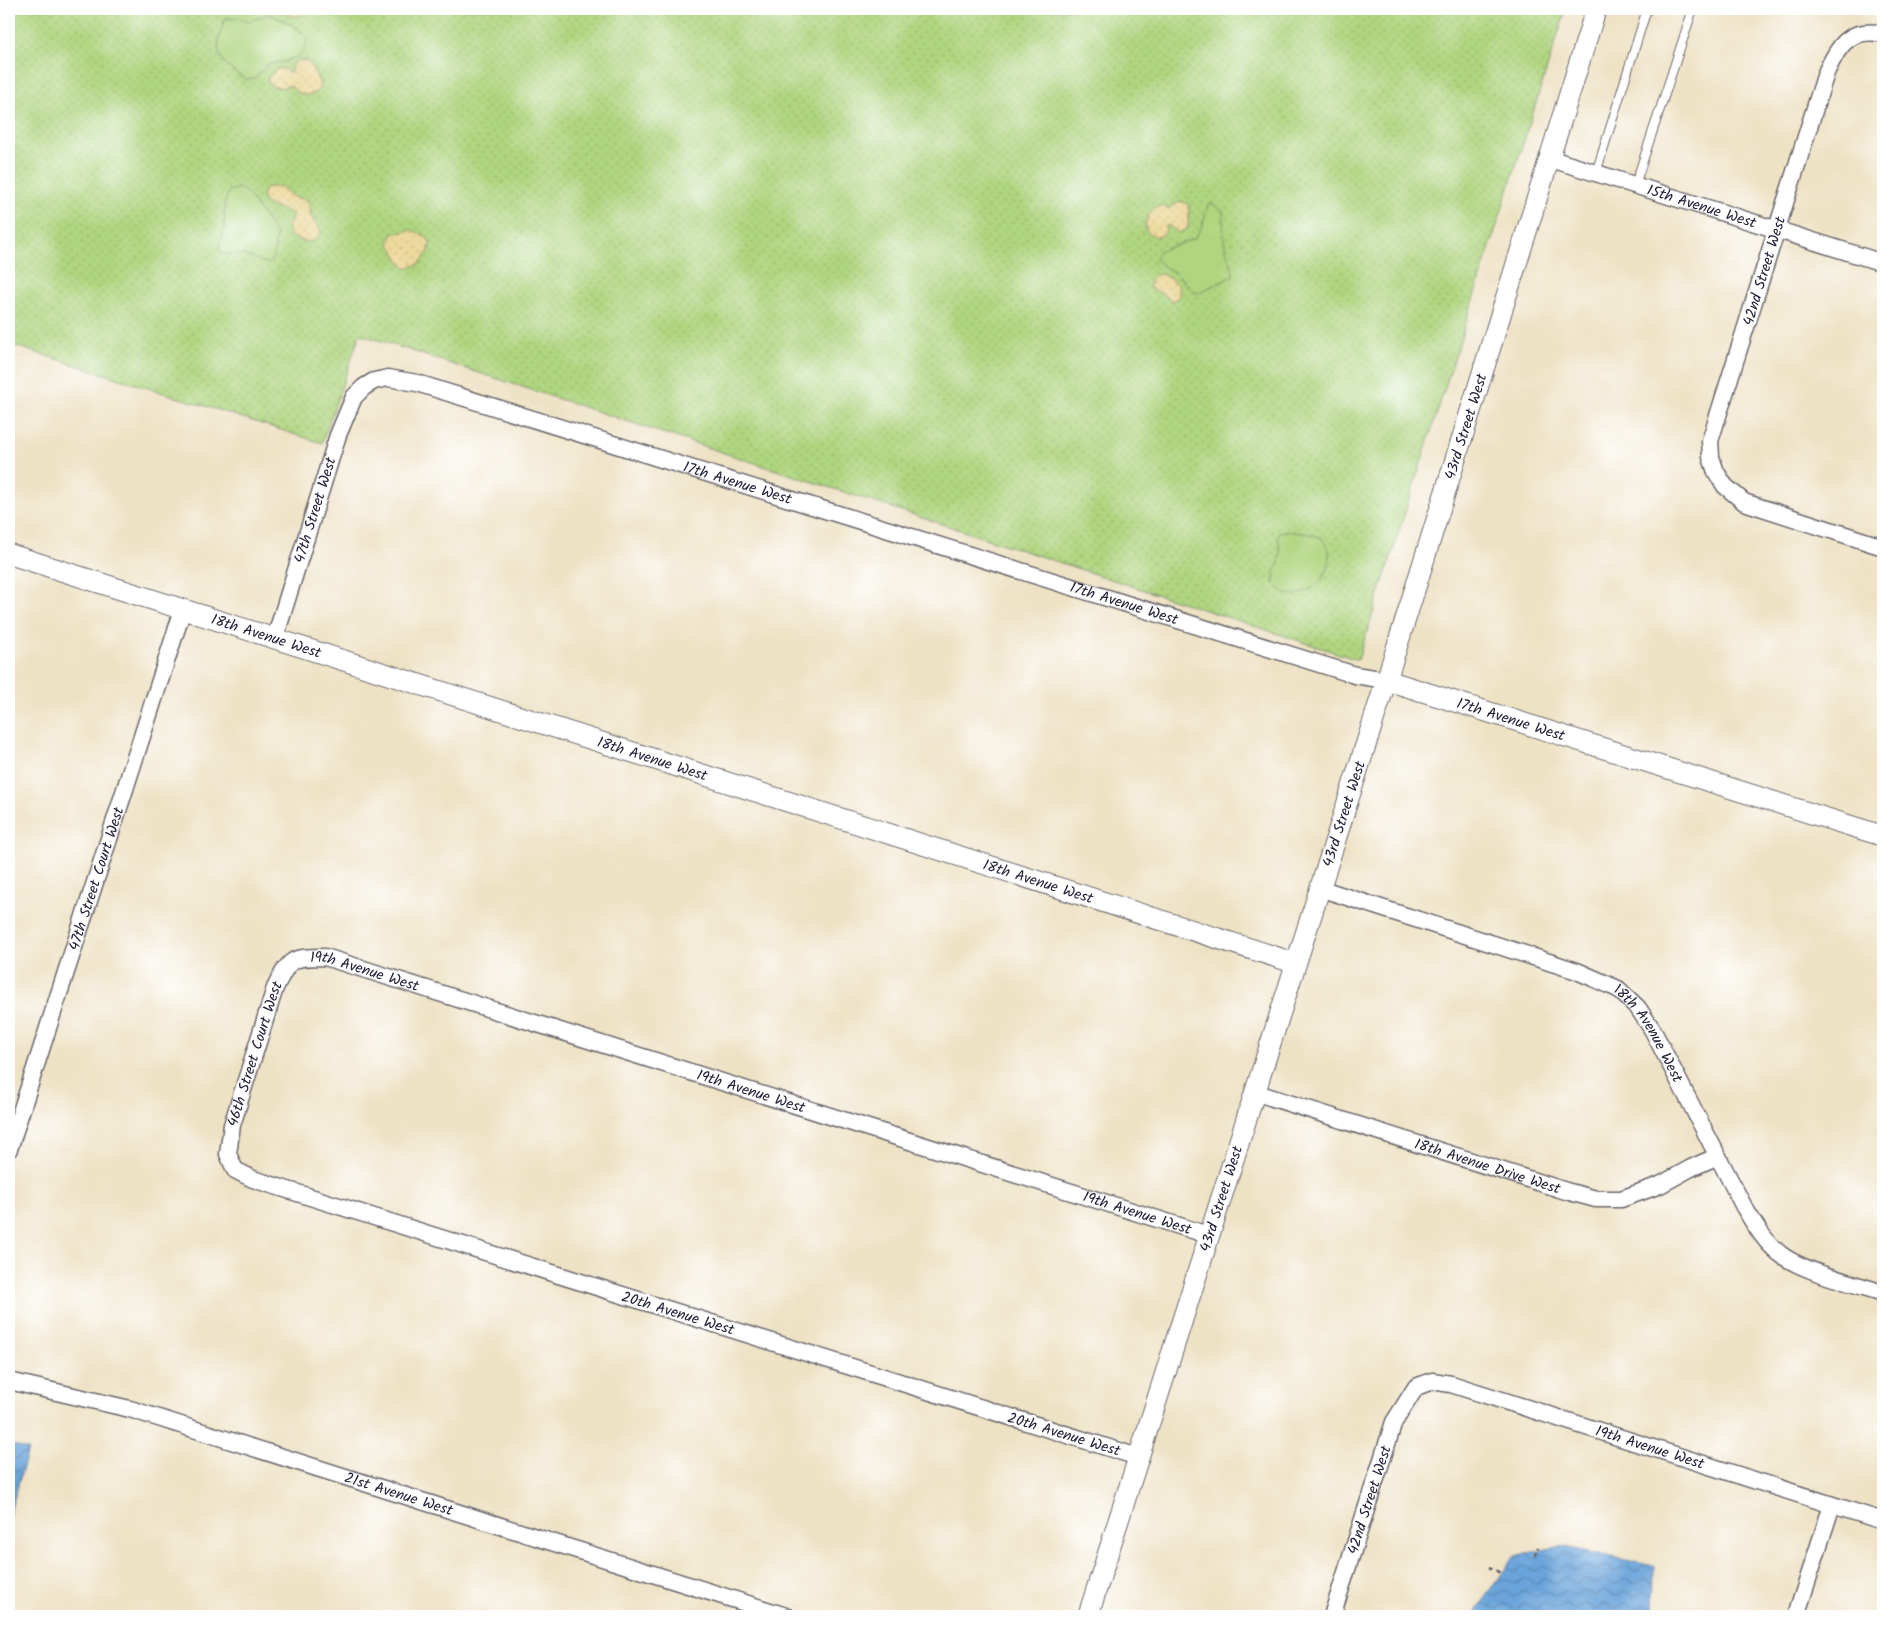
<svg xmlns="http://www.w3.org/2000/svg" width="1892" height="1625" viewBox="0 0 1892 1625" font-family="Kalam,sans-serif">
	<defs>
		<pattern id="grass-dots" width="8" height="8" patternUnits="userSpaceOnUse" patternTransform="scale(1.25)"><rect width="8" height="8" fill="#afd57f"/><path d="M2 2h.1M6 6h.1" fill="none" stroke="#96b76f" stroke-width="1.8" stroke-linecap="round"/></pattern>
		<pattern id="sand-dots" width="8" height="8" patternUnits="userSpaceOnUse" patternTransform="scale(1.25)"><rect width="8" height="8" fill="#eeda9e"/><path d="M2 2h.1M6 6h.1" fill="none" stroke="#ccbb89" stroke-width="1.8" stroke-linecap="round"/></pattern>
		<pattern id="water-waves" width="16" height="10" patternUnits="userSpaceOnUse" patternTransform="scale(1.25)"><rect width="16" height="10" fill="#6aa4da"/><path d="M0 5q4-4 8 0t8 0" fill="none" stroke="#5785b2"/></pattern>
	</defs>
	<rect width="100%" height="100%" fill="#fff"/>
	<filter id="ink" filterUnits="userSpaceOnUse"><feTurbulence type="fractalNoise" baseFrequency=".02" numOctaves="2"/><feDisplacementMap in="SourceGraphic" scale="10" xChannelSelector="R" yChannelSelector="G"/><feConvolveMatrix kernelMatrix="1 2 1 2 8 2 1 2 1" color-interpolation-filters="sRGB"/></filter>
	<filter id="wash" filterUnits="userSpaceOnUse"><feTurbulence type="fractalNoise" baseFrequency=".0096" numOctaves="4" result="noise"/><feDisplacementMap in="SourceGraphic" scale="20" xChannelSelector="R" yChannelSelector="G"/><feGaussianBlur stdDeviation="1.12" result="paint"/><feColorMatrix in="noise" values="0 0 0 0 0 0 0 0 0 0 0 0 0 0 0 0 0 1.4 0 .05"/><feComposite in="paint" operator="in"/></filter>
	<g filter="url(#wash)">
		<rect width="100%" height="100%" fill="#eee2c4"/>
		<polygon fill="url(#grass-dots)" stroke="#687c5d" points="9,9 1566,9 1358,660 360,334 322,443 9,344"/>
		<g fill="url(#sand-dots)" stroke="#887e6c">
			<polygon points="286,9 306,9 301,16 292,16 288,14"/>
			<path d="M303 60C311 62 311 66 315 73 319 82 325 92 311 94 307 95 303 95 299 93 296 91 293 88 290 85 281 88 276 89 268 83V78L277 69H285L288 73H290C292 65 293 61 303 60Z"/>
			<path d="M280 186 293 197 307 200 310 207V215L321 231C313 247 303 242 289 235L288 227 293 215C286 209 274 208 265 203L262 195 266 188Z"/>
			<path d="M1181 201 1189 205 1188 228 1179 233 1168 225 1165 227 1166 232C1158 241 1150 235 1145 228 1147 216 1149 209 1161 205L1168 209Z"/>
			<path d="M412 230 427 237 430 243 429 251 419 264 406 268C397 262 396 251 389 243L393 234Z"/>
			<polygon points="1161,274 1173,280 1179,286 1179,296 1176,300 1170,300 1161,293 1150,288 1150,280 1155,275"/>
		</g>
		<g fill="#afd57f" stroke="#687c5d">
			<path d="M269 14C283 20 299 26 308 39L302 54 284 62 268 64 255 78 246 80C216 60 213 52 225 19L238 18 247 22Z"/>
			<polygon points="239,188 247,193 276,234 274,255 269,264 244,255 222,254 219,247 224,229 225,202 229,191"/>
			<path d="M1212 204 1223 211C1224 221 1223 230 1224 240 1225 253 1233 263 1233 276L1198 293C1188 290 1185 280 1177 274 1169 268 1161 267 1155 258L1159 251 1194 239 1202 227 1208 205Z"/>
			<path d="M1286 531 1310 534 1322 538 1329 550V566L1320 582 1311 589 1296 595 1285 594 1274 583C1273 570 1280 566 1280 556 1281 547 1277 541 1279 532Z"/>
		</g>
		<g fill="url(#water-waves)" stroke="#46638a">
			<polygon points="9,1444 28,1450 9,1516"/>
			<polygon points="1561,1546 1654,1566 1653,1616 1473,1616 1514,1556"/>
		</g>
	</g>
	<g filter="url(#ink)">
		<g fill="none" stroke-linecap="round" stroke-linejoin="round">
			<g stroke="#69656b" stroke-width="10">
				<g id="service">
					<polyline points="1596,173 1647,9"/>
					<polyline points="1635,185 1693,9"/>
				</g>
			</g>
			<g stroke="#69656b" stroke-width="19">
				<g id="minor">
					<path d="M1883 34C1849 27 1838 46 1826 73L1710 441 1711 457 1716 472 1725 486 1744 502 1883 547"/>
					<path id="s1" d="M1548 158 1883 263"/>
					<path id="s2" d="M275 638 338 435 354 397 364 387 374 381 388 378 417 383 1355 675 1386 680"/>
					<path id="s3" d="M1319 888 1577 971 1618 989 1638 1008 1652 1029 1744 1207C1754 1223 1763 1240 1779 1253 1800 1271 1856 1284 1883 1293"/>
					<path id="s4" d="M1254 1092 1566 1191 1596 1199H1621L1660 1185 1691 1168 1718 1156"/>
					<path id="s5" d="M9 1149 183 609"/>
					<path id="s6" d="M9 1381 130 1409 786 1616"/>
					<path id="s7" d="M1138 1457 253 1179 235 1170 228 1154 232 1125 275 988C290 958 291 957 325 957L1208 1235"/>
					<path id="s8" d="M1332 1616 1394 1422 1416 1387 1432 1381 1451 1384 1883 1521"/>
					<polyline points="1796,1616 1832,1505"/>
				</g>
			</g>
			<g stroke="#69656b" stroke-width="22">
				<g id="tertiary">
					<path id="s9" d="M9 554 1295 963"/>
					<path id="s10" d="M1386 680 1883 836"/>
					<path id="s11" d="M1088 1616 1395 653 1596 9"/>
				</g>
			</g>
			<g stroke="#69656b" stroke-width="3" stroke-dasharray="4 4" stroke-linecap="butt">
				<polyline points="1535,1556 1538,1547"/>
				<polyline points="1489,1567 1501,1573"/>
				<polyline points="1637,1613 1649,1616"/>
			</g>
			<use href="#service" stroke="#fff" stroke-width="8"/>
			<use href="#minor" stroke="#fff" stroke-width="16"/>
			<use href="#tertiary" stroke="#fff" stroke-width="20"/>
		</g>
	</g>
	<g text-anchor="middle" stroke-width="5" stroke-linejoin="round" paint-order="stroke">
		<g font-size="15" fill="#22223b" stroke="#fff">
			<text dy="5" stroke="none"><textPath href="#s1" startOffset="161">15th Avenue West</textPath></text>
			<text transform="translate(1764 271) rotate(-73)" y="5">42nd Street West</text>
			<text dy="5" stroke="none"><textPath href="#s11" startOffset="1248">43rd Street West</textPath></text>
			<text dy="5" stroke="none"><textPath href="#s2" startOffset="659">17th Avenue West</textPath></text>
			<text dy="5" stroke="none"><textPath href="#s2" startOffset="134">47th Street West</textPath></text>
			<text dy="5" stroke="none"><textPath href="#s2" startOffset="1064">17th Avenue West</textPath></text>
			<text dy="5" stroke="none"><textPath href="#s9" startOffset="270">18th Avenue West</textPath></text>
			<text dy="5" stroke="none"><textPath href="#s10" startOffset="131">17th Avenue West</textPath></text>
			<text dy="5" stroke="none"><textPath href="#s9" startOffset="675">18th Avenue West</textPath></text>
			<text dy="5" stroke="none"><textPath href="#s11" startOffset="842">43rd Street West</textPath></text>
			<text dy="5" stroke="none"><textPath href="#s5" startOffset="284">47th Street Court West</textPath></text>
			<text dy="5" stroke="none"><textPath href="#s9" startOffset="1080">18th Avenue West</textPath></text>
			<text dy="5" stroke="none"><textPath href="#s7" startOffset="1245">19th Avenue West</textPath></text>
			<text dy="5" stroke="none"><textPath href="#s3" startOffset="370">18th Avenue West</textPath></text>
			<text dy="5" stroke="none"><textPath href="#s7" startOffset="1069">46th Street Court West</textPath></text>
			<text dy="5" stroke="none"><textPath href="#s7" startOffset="1650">19th Avenue West</textPath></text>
			<text dy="5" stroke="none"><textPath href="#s4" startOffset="245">18th Avenue Drive West</textPath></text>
			<text dy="5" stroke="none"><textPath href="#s11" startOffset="438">43rd Street West</textPath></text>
			<text dy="5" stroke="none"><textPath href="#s7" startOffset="2055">19th Avenue West</textPath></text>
			<text transform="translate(678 1313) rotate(17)" y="5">20th Avenue West</text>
			<text transform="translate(1064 1434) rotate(17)" y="5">20th Avenue West</text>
			<text dy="5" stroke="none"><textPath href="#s8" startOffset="490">19th Avenue West</textPath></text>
			<text dy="5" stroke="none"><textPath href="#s6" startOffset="406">21st Avenue West</textPath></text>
			<text dy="5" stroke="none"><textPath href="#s8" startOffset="122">42nd Street West</textPath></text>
		</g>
	</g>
	<rect width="1892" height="1625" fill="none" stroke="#fff" stroke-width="30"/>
</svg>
